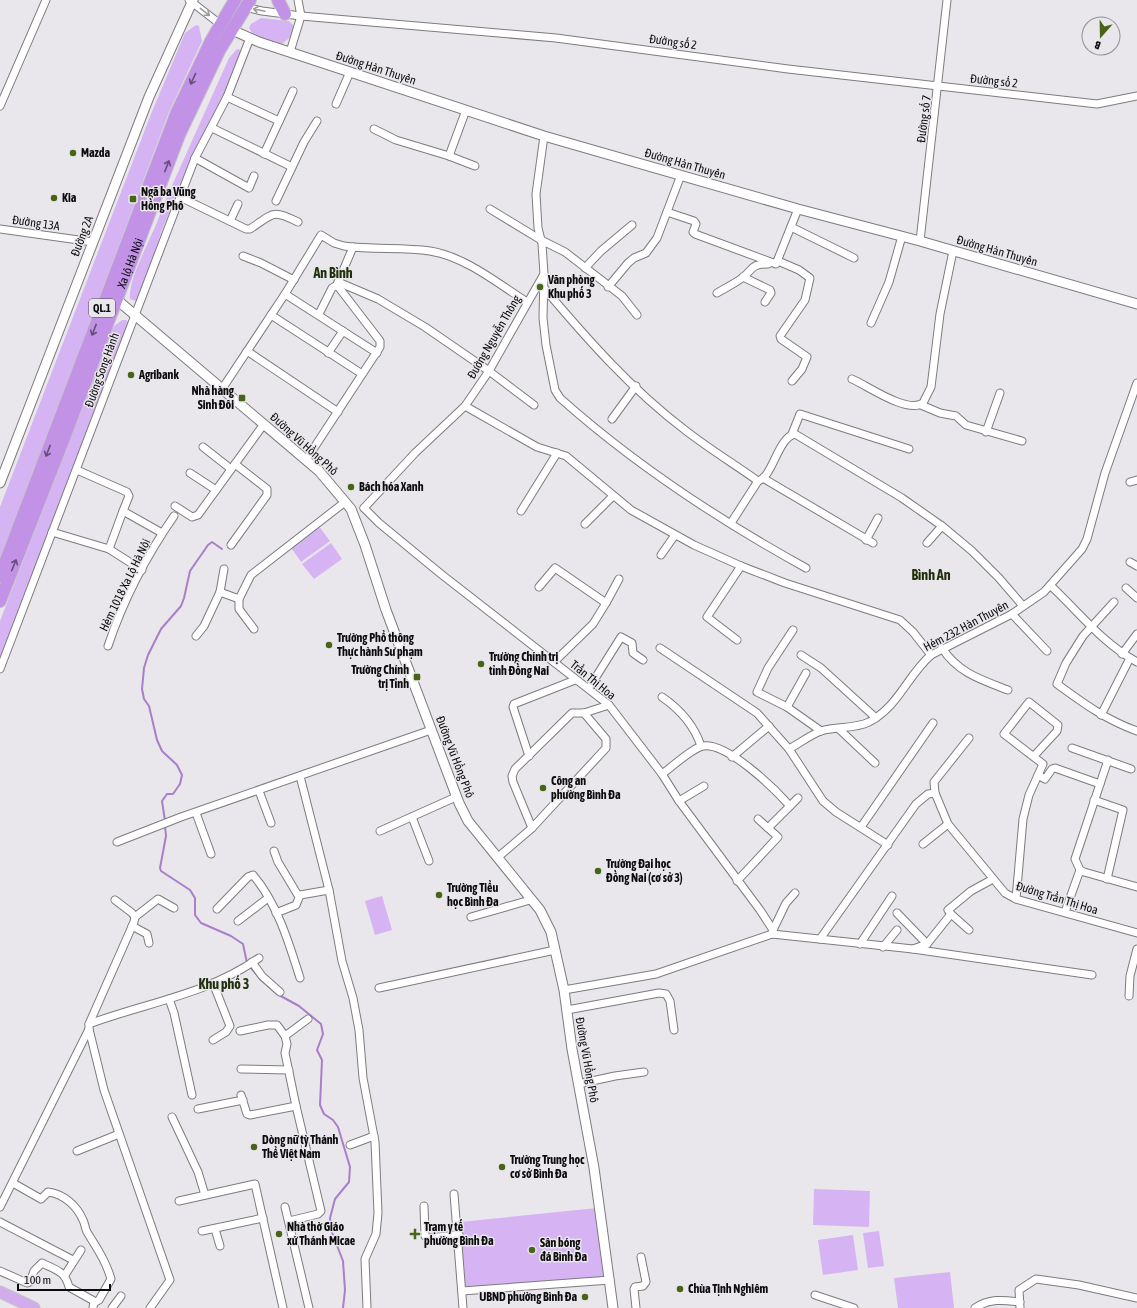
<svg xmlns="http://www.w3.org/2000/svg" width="1137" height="1308" viewBox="0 0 1137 1308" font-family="'Asap Condensed',sans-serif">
	<rect width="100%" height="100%" fill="#e9e7eb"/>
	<g fill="#d6b4f3">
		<polygon points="261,18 289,21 293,25 293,35 282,44 253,35 249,28 251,24"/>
		<polygon points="196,25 199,26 202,41 169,112 0,561 0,507 151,114 185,33"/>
		<path d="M237 49 240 50V55L221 100 192 157 162 230 151 263 136 301 130 299C128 275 155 234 162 208L229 58Z"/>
		<polygon points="122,320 126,320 129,323 0,661 0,621 113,327"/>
		<polygon points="318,525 330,541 301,562 290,546"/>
		<polygon points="331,543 342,559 314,579 302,564"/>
		<polygon points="382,896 392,930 375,935 365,901"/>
		<polygon points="814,1189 870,1191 869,1227 813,1225"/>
		<polygon points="597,1208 606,1278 464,1289 460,1222"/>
		<polygon points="879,1231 884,1266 868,1268 863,1233"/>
		<polygon points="853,1235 858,1270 823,1275 818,1240"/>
		<polygon points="950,1272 954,1308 898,1308 894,1278"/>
	</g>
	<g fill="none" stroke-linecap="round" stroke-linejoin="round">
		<g stroke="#a87fca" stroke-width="2">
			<polyline points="165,821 162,801 167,794 173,794 180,784 182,775 177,765 162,751 157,740 149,706 144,699 142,689 144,668 148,655 161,629 181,606 184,598 190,571 208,545 212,542 222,549"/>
			<polyline points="165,826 166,836 160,868 161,871 190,890 195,898 195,915 201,923 231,936 243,944 247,963 261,980 277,994 299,1006 321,1024 323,1034 317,1050 322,1060 320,1105 324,1114 333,1120 338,1127 350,1167 349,1182 335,1199 330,1218 331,1230 343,1261 345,1290 343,1308"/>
		</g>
		<g stroke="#7c7b7e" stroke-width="9">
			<g id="minor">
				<polyline points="189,0 220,24"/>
				<polyline points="245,7 262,11 301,16 556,38 788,69 1097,104 1137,96"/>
				<polyline points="290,52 301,16 298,0"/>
				<polyline points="227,97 279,121"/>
				<polyline points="336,104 350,72"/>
				<polyline points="0,106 46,0"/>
				<polyline points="212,128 292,167"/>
				<polyline points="374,129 396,140 449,156 466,110"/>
				<polyline points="264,154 293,91"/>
				<polyline points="449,156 475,166"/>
				<polyline points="195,158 249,188 254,176"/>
				<path d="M180 197 246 229H250C274 213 272 209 298 222"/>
				<polyline points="276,201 304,142 317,121"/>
				<polyline points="490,209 541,240 565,252 622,296 637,315"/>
				<polyline points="667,212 694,221 696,224 693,232 695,234 776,264 798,209"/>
				<polyline points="230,221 238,204"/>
				<polyline points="791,227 854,258"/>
				<polyline points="0,229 93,242"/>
				<polyline points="920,241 947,0"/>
				<polyline points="243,256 261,263 294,280"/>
				<polyline points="778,261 799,270 810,278 805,300 780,336 781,339 807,357 802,369 792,381"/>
				<polyline points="585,268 601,251 632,225"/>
				<path d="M544 274 543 318 546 345 555 390 560 398C634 464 719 520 806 568"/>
				<polyline points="743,277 770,290 771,293 765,302"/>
				<polyline points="338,282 378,299 425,327 489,371 534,405"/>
				<polyline points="608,287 628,263 634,258 646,253 657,238 681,175"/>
				<path d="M544 288C587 339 632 390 685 430 708 448 734 464 758 481"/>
				<path d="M717 293C725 288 734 284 742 278 754 269 750 264 768 264"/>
				<polyline points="285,294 377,353"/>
				<polyline points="319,314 332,288 337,285"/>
				<polyline points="271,315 362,374"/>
				<polyline points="871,323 889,282 902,236"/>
				<polyline points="247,351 338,412"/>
				<polyline points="328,353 343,331"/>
				<path d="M852 379C868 386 907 414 923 403L931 387 940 314 953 251"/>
				<path d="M222 389 285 294 321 235 334 243 344 246C373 250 402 247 430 251 466 257 497 283 527 302"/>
				<polyline points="921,405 940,413 956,416 966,425 1022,441"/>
				<polyline points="465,406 537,447 566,456 631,510 694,545 741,566 785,583 900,620 913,632 931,655"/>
				<polyline points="612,419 636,386"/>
				<polyline points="986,432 1000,393"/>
				<polyline points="792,434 800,414 909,449"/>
				<polyline points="203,447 231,469"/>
				<polyline points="306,460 380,347 380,341 337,285 353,247"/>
				<polyline points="77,470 127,492 129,496 123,511 162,533"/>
				<polyline points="190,473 216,490"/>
				<polyline points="763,478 873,543"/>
				<polyline points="1130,482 1137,480"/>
				<polyline points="175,506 192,517 198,515 264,424"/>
				<polyline points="364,508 379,523 441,574 609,705 662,774 679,801 760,910 773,930 772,934"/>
				<polyline points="364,508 415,453 465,406 489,371 544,274 542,244 538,228 536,194 544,136"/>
				<polyline points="521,511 557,453"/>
				<path d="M731 523 758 481C773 477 778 437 795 434L902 498 942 526 972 551 999 578 1023 606"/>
				<polyline points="585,524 613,496"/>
				<polyline points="52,532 109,549 142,570"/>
				<polyline points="866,540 878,518"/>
				<polyline points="927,543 942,526"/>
				<polyline points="231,545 267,495 267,489 235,464"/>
				<polyline points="109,549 123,511"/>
				<polyline points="661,555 675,535"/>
				<polyline points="1130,562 1137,566"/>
				<path d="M1051 586C1080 613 1102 643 1137 662"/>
				<polyline points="539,587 555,568 606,603 593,624 554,662"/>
				<polyline points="1126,588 1137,598"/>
				<polyline points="220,592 224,569"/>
				<polyline points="239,599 239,609 254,629"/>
				<path d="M1114 602 1083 636 1066 663 1057 684C1083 703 1106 720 1137 731"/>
				<polyline points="606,603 619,579"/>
				<polyline points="1012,614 1047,651"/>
				<polyline points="793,630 768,668 757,692 787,707 821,731"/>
				<polyline points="196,636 204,626 220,592 239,599 251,575 345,502"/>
				<polyline points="737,640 707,617 741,566"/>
				<path d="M108 646C123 601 147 555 174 516"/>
				<polyline points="660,648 757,713 789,749 823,801 836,812 888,845"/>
				<path d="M942 648C958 673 982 680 1008 690"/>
				<polyline points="1122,654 1137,634"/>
				<polyline points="801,655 821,668 876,718"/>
				<polyline points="0,669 195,158 227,97 250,38"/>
				<polyline points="589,688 621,637 632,643 633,653 643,660"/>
				<path d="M662 697C681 710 694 725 701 746"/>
				<polyline points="787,707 806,673"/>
				<polyline points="1101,715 1130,658"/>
				<polyline points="839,729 875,763"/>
				<polyline points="969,738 934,782 935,793 948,824 1005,893 1016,899 1137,933"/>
				<polyline points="1072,748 1131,769"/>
				<path d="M789 749C800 743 810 735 821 731 837 726 855 729 869 722 899 706 907 676 931 655L1012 614 1044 592 1082 549 1087 539 1105 473 1137 383"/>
				<polyline points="529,756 513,707 514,704 575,680"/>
				<polyline points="732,757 769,726"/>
				<polyline points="1108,760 1075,859 1080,870 1084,872 1137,887"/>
				<path d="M662 774C672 767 692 748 703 746 727 742 775 789 790 806L798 798"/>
				<polyline points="1038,775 1045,779 1052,769 1055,768 1100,784"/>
				<polyline points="300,776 329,890 342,961 353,998 359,1030 363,1078 375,1142 378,1213 376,1234 365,1259 367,1308"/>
				<polyline points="259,791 271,823"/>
				<polyline points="1094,800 1123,810 1107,879"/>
				<polyline points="679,801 704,786"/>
				<polyline points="196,813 211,854"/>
				<polyline points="412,817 429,861"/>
				<polyline points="861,827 933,723"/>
				<polyline points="532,828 513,782 512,776 515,769 572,713 584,713 609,705"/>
				<polyline points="768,828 790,806"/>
				<polyline points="380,831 456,797"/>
				<polyline points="117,842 181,817 431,730"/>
				<polyline points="923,844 948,824"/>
				<polyline points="274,851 278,862 299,897"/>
				<polyline points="497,858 532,828 606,748 606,739 584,713"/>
				<polyline points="737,881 778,837 758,819"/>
				<polyline points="1016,899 1023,819 1029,795 1043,764 1004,734 1029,702 1058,725 1057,731 1034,756"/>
				<path d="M217 909 248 877 253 875C277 903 289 943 300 978"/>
				<polyline points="1065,912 1080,870"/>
				<polyline points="276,913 296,905 300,895 329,890"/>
				<polyline points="897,913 927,944"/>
				<polyline points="951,914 969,930"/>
				<polyline points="135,917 158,899 174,908"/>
				<polyline points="471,917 530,900"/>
				<polyline points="238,921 268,898"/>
				<polyline points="132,926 147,934 149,943"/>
				<polyline points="773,930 786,903 795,893"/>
				<polyline points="820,939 916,804 928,794 935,793"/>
				<polyline points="860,944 892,896"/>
				<polyline points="883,947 897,930"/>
				<polyline points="913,949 927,944 951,914 948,910 971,891 993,879"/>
				<polyline points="252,962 262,976 280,992"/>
				<polyline points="213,983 230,1026 226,1032 213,1040"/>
				<polyline points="379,988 555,950"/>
				<polyline points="564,990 656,974 772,934 913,949 1092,975"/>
				<polyline points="1129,996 1130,976 1137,949"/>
				<polyline points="169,999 174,1013 192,1095"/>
				<polyline points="567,1010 659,993 666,994 670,1001 674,1030"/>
				<path d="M89 1024C148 1002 206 995 259 958"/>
				<polyline points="89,1029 104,1090 170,1280 150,1308"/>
				<polyline points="240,1031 268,1025 277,1025 285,1036 287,1044 285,1053 296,1106 321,1211 318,1214 289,1221"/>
				<polyline points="285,1036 308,1019"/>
				<polyline points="241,1069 289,1070"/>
				<polyline points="578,1084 615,1076 644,1072"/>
				<polyline points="241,1095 247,1114 250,1115 296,1106"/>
				<polyline points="198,1109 243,1100"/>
				<polyline points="172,1117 198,1172 205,1195"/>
				<polyline points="350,1145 374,1136"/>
				<polyline points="77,1151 119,1134"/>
				<path d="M13 1183 41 1199 48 1192C64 1194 77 1206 83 1220 85 1224 85 1228 87 1232 96 1247 106 1261 111 1279L99 1300 94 1303"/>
				<polyline points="454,1194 463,1308"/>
				<polyline points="179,1201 255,1184 283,1308"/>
				<polyline points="424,1206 425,1236 427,1238 459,1235"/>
				<polyline points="0,1207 89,1029 89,1024 134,922 135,917 132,913 115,900"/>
				<polyline points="285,1207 309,1308"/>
				<polyline points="0,1222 73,1260"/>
				<polyline points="215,1229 220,1246"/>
				<polyline points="202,1231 263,1218"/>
				<path d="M0 1271 27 1283 30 1282 34 1271 42 1263C56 1270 65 1271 69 1287L94 1301 93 1308"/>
				<polyline points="65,1275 81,1250"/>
				<polyline points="462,1291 610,1280"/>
				<polyline points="815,1295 854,1308"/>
				<polyline points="112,1308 121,1296"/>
				<polyline points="636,1308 634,1289 635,1287 643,1286 646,1282 641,1257"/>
				<path d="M975 1308C990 1298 1003 1300 1020 1302"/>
				<polyline points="1020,1308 1019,1290 1036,1279 1079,1285 1137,1298"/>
			</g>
		</g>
		<g stroke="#7c7b7e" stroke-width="11">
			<g id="tertiary">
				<polyline points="232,30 259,42 544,136 798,209 920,241 1137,304"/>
				<polyline points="116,299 319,471 351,509 365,545 386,610 459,803 468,821 540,910 551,932 564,990 572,1049 594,1168 613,1308"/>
				<polyline points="0,483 149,97 193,0"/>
			</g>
		</g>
		<g stroke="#c5c4c5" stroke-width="13">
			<polyline id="primary" points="0,1292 34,1308"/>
		</g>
		<g stroke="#c5c4c5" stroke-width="14">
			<g id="trunk">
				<polyline points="278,0 285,14"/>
				<polyline points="0,576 177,112 211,41 235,0"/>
				<path id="s1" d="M0 601 64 438 179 135 220 49 250 0"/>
			</g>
		</g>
		<use href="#minor" stroke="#fff" stroke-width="7"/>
		<use href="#tertiary" stroke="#fff" stroke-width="9"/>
		<use href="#primary" stroke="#d1aded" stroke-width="11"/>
		<use href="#trunk" stroke="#c292e7" stroke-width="12"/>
	</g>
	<defs><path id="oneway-shaft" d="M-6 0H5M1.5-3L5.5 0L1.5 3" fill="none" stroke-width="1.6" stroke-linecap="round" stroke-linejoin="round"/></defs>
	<g stroke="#9e9d9e">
		<use href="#oneway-shaft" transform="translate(259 10) rotate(-168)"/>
		<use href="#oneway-shaft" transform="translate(205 12) rotate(38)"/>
	</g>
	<g stroke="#674e7a">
		<use href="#oneway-shaft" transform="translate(193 79) rotate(115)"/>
		<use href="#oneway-shaft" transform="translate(167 166) rotate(-69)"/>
		<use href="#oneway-shaft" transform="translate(94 330) rotate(111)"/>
		<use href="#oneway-shaft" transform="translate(48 451) rotate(111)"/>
		<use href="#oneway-shaft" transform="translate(14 565) rotate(-68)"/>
	</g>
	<g fill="#476519" stroke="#e9e7eb" stroke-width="1.5">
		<circle cx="73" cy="153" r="4"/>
		<circle cx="54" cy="198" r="4"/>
		<rect x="129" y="195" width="8" height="8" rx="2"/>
		<circle cx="540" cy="287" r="4"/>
		<circle cx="131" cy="375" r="4"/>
		<rect x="238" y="394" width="8" height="8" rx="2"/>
		<circle cx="351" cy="487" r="4"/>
		<circle cx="329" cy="645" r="4"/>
		<circle cx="481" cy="664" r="4"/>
		<rect x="413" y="673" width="8" height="8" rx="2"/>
		<circle cx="543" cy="788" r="4"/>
		<circle cx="598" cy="871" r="4"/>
		<circle cx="439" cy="895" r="4"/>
		<circle cx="254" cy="1147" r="4"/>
		<circle cx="502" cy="1167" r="4"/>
		<circle cx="279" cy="1234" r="4"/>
		<path d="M413 1228h4v4h4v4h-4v4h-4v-4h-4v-4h4z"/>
		<circle cx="532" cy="1250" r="4"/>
		<circle cx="680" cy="1289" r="4"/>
		<circle cx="585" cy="1297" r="4"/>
	</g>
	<g text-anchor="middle" stroke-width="3" stroke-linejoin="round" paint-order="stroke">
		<rect fill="#e9e7eb" stroke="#4e4d50" stroke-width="1" x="89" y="299" width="26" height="18" rx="3"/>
		<g font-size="11" font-weight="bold" fill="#0c0b0d">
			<text x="102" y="312">QL.1</text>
		</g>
		<g font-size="12" fill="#0c0b0d" stroke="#e9e7eb">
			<text transform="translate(673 42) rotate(8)" y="4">Đường số 2</text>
			<text transform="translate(376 68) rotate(18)" y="4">Đường Hàn Thuyên</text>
			<text transform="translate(994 81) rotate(6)" y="4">Đường số 2</text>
			<text transform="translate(924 119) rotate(-83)" y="4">Đường số 7</text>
			<text transform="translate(685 164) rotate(16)" y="4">Đường Hàn Thuyên</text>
			<text transform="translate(36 223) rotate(8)" y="4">Đường 13A</text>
			<text transform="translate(82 236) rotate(-69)" y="4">Đường 2A</text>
			<text transform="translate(997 251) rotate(16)" y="4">Đường Hàn Thuyên</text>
			<text dy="4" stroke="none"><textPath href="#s1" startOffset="362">Xa lộ Hà Nội</textPath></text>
			<text transform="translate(494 337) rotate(-60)" y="4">Đường Nguyễn Thông</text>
			<text transform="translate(102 370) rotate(-70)" y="4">Đường Song Hành</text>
			<text transform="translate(304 444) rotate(42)" y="4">Đường Vũ Hồng Phô</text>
			<text transform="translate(125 585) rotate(-64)" y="4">Hẻm 1018 Xa Lộ Hà Nội</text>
			<text transform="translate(966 626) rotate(-28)" y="4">Hẻm 232 Hàn Thuyên</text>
			<text transform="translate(593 680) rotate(39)" y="4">Trần Thị Hoa</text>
			<text transform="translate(455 757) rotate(69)" y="4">Đường Vũ Hồng Phô</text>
			<text transform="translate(1057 898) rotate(17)" y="4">Đường Trần Thị Hoa</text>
			<text transform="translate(587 1060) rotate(80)" y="4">Đường Vũ Hồng Phô</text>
		</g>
		<g font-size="12" font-weight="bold" fill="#0c0b0d" stroke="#e9e7eb" text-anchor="start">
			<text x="81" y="157">Mazda</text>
			<text x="141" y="196">Ngã ba Vũng<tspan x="141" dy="14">Hồng Phô</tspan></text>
			<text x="62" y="202">Kia</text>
			<text x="548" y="284">Văn phòng<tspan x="548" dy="14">Khu phố 3</tspan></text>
			<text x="139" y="379">Agribank</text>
			<text x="234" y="395" text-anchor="end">Nhà hàng<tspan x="234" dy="14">Sinh Đôi</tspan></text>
			<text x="359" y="491">Bách hóa Xanh</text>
			<text x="337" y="642">Trường Phổ thông<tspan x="337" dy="14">Thực hành Sư phạm</tspan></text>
			<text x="489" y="661">Trường Chính trị<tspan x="489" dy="14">tỉnh Đồng Nai</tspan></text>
			<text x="409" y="674" text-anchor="end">Trường Chính<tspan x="409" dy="14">trị Tỉnh</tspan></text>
			<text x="551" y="785">Công an<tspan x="551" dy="14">phường Bình Đa</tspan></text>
			<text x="606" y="868">Trường Đại học<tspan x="606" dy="14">Đồng Nai (cơ sở 3)</tspan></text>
			<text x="447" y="892">Trường Tiểu<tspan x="447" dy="14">học Bình Đa</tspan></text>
			<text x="262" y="1144">Dòng nữ tỳ Thánh<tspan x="262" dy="14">Thể Việt Nam</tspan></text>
			<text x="510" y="1164">Trường Trung học<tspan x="510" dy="14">cơ sở Bình Đa</tspan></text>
			<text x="287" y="1231">Nhà thờ Giáo<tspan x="287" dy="14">xứ Thánh Micae</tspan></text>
			<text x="424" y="1231">Trạm y tế<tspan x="424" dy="14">phường Bình Đa</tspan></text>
			<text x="540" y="1247">Sân bóng<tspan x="540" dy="14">đá Bình Đa</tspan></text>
			<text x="688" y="1293">Chùa Tịnh Nghiêm</text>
			<text x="577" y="1301" text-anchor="end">UBND phường Bình Đa</text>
		</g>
		<g font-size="14" font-weight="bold" fill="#202f0c" stroke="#e9e7eb">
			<text x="333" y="278">An Bình</text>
			<text x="931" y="580">Bình An</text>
			<text x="224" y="989">Khu phố 3</text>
		</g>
	</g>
	<g transform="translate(1101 36) rotate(200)"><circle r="19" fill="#e9e7eb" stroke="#918f92"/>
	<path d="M0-3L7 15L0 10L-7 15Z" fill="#476519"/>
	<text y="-6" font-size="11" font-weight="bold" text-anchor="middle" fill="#0c0b0d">B</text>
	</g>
	<path d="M18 1284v6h92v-6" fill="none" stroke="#0c0b0d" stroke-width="2"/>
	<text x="24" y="1284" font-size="12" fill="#0c0b0d" stroke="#e9e7eb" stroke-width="3" paint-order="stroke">100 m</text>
</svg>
